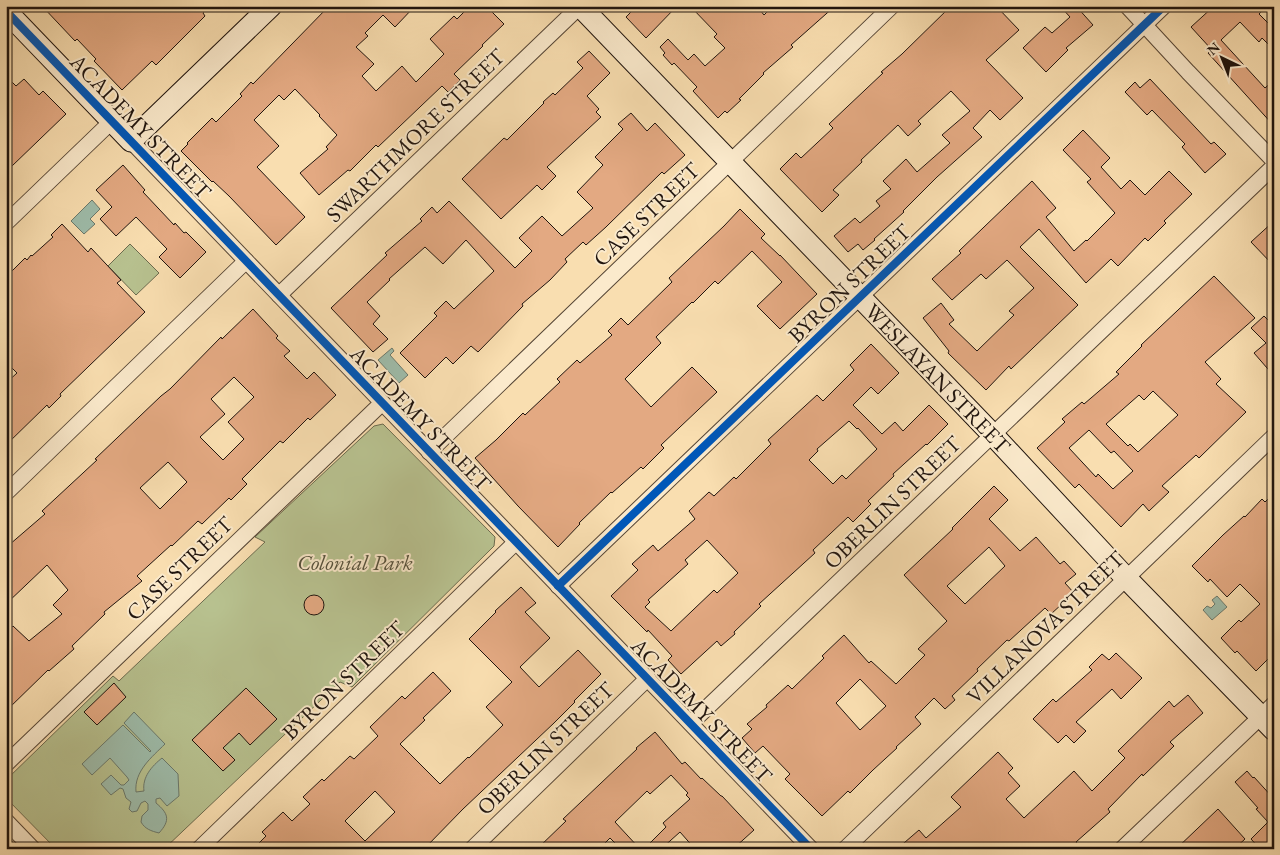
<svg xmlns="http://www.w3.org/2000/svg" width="1280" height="855" viewBox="0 0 1280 855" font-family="'EB Garamond',serif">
	<rect width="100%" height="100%" fill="#f9deb0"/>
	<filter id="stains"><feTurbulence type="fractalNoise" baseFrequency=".004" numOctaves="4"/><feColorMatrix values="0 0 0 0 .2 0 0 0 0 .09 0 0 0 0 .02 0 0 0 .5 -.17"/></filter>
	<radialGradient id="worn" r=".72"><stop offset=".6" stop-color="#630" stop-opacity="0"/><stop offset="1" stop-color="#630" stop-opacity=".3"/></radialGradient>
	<g fill="#b8c290" stroke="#6c6b4f">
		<polygon points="130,244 159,273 136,295 108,266"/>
		<polygon points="383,424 495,537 494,546 352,687 340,682 164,849 56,849 6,798 6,780 113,676 119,681 265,542 255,537 374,426"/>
	</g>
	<g fill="#9ebcaa" stroke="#6b796c">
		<polygon points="92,200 100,209 90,219 95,224 84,234 71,221"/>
		<polygon points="392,348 394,351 390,355 408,375 399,383 378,360"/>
		<polygon points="1217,596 1227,607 1212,620 1203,610 1207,606 1211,608 1215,604 1212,600"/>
		<path d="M134 712 165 744C152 757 134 771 136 792L144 791C142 777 152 766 162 758L178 774 179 796 167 806 160 798 156 799V803C168 813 171 820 159 833 151 831 145 829 141 822L142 816 148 810V804L145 801 141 803 137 811 132 812 129 809 131 802 126 798 123 789 120 788 111 795 101 784 111 775 121 785H124L129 780 127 777 110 758 92 775 82 764 123 725 150 752 151 751 124 723Z"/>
	</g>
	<g fill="#e3a982" stroke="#1f140e" fill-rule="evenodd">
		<polygon points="42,6 210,6 203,13 205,16 156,65 152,61 122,90 94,61 96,59 77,39 75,41"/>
		<polygon points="329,6 415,6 395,27 383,15 365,33 368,36 356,47 374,64 362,76 376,91 402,66 416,82 444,54 430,39 454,16 457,19 470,6 486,6 504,24 482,45 483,46 454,74 460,80 448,92 442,86 378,147 376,145 350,171 348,170 319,195 300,173 328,149 326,147 337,135 319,116 320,115 295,89 284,100 279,95 254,120 279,146 257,167 305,217 276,245 229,196 213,181 212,182 181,151 188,144 187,143 212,118 216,122 242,96 240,94 251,82 253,84"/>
		<polygon points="637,6 677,6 646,38 626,17"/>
		<polygon points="690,6 757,6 764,15 773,6 835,6 791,45 793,47 763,73 764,74 739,99 741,100 727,113 725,111 718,118 693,91 697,87 674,63 672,65 663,55 665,53 660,47 668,39 688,60 694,54 705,66 725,48 714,37 717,34"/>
		<polygon points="951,6 996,6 1019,30 986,60 1023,98 1000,120 990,110 973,128 982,137 937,177 903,211 904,212 874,239 875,240 863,250 858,244 848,252 834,236 855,218 860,223 880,206 876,201 891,189 883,181 906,159 917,172 950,143 942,135 970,111 951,91 918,121 921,124 908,136 898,125 861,160 862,162 833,190 839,195 822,212 780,169 796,153 801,158 833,128 829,124 883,73 881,72 902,54"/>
		<polygon points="1060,6 1076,6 1093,25 1066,48 1068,50 1046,72 1023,48 1045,27 1052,33 1070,17"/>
		<polygon points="1214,6 1267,6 1259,14 1274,29 1274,50 1262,38 1259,42 1240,22 1221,40 1265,88 1274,80 1274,126 1208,53 1212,50 1191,27"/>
		<polygon points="589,51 610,73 587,96 599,109 596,112 601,117 547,167 556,176 542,190 537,185 501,219 462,179 504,138 507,140 544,103 543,102 553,93 555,95 583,68 577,62"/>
		<polygon points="6,76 16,86 24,79 39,95 43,91 66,114 12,166 6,159"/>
		<polygon points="1150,79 1211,144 1214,142 1226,154 1205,173 1182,147 1185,144 1152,110 1147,115 1125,92 1135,82 1140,88"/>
		<polygon points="631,113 647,131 655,123 685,155 664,174 662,172 606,227 586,245 583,242 565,259 567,262 550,280 522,304 523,306 478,352 471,346 453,364 446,357 425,378 400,353 437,316 434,313 446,301 454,309 494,271 466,240 443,264 425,247 389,279 390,280 367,302 380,316 373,324 388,339 373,352 331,308 387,255 385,253 422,221 420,219 432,207 437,213 449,201 515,268 532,251 519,238 542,216 562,236 593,208 577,192 603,165 595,157 623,129 618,124"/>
		<polygon points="1083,130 1110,158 1101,167 1121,189 1130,180 1145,195 1169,171 1192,194 1164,221 1166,223 1148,241 1145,238 1118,266 1111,259 1086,283 1039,229 1020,247 1078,305 1011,369 1009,366 986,390 948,353 949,351 923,318 941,303 954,320 949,324 977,351 1014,315 1009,311 1034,288 1007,260 986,279 981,274 952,300 932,279 961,253 959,251 1032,181 1056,208 1046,217 1074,251 1086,240 1087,241 1115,213 1087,182 1091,179 1063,150"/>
		<polygon points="123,165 145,190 143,192 174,225 175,223 184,233 186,232 206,252 180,278 159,257 167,249 136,217 116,236 100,219 112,207 96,190"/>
		<polygon points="740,209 765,234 761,238 780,256 780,255 817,294 780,329 757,306 782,282 752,251 718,284 715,281 693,303 692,302 656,337 661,343 625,379 651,407 692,367 717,392 661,445 664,448 643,469 641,467 612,493 611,492 579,523 580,524 558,547 518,506 475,458 496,440 523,413 525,415 560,382 557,379 577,360 580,363 612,335 608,331 621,318 628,325 672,282 669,278 724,226"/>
		<polygon points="1274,221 1274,266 1251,242"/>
		<polygon points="62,224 88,252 91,248 121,280 117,283 145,312 60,394 61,396 49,408 47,405 6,445 6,383 17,373 6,362 6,277 25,258 27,260 31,255 32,256 53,237 51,235"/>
		<path d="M1214 276 1255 318 1205 362 1221 379 1216 384 1246 412 1199 458 1196 455 1162 486 1169 492 1149 511 1143 504 1121 527 1079 484 1075 488 1037 448 1065 422 1062 419 1082 402 1084 404 1119 374 1116 372 1142 346 1141 345ZM1153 391 1178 415 1138 452 1130 444 1128 446 1106 424 1139 395 1144 400ZM1089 430 1111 453 1114 451 1133 471 1113 489 1098 474 1096 477 1069 448Z"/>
		<path d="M253 309 278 336 276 338 290 351 284 356 307 379 314 372 336 395 310 420 308 418 283 443 280 441 242 479 247 484 231 500 229 498 202 524 198 521 172 546 171 545 137 576 142 581 104 612 105 614 72 646 74 649 49 671 48 670 6 711V633L13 626 29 641 62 614 53 605 68 590 47 565 6 604V553L12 548 9 545 45 514 42 511 97 460 95 459 161 396 170 389 221 337 222 339ZM234 377 254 397 228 422 244 439 223 460 200 437 225 414 211 399ZM168 462 187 482 160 509 140 488Z"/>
		<polygon points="1264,316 1274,326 1274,376 1254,353 1266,343 1251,328"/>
		<path d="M871 344 899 373 878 394 871 387 853 405 882 434 895 422 903 431 929 405 948 424 927 445 926 444 893 474 894 476 868 501 871 504 853 522 848 517 813 550 815 553 759 604 761 606 734 632 735 634 721 646 717 641 681 674 668 660 672 656 648 630 647 632 611 596 638 570 632 564 653 545 658 551 695 519 689 511 709 492 714 496 734 477 736 479 771 444 768 440 817 395 823 401 854 370 850 365ZM849 421 857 429 858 428 877 449 846 479 842 475 833 484 809 460 818 451 817 449ZM707 540 738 573 717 593 714 590 671 631 645 607 650 602 648 600 688 564 685 560Z"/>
		<path d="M994 486 1008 500 989 519 1020 551 1036 537 1060 564 1064 561 1076 574 1065 583 1074 593 1051 614 1045 608 1009 641 1007 640 977 669 978 671 952 696 955 700 945 709 934 698 915 717 921 724 896 747 897 748 873 770 850 793 848 791 822 816 785 779 790 774 763 746 755 753 742 738 752 729 747 724 767 707 766 705 788 685 792 689 824 658 822 656 844 635 869 663 871 661 896 684 925 655 918 649 947 621 904 575 953 529 952 528ZM989 547 1005 566 965 604 947 586ZM860 679 886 706 860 730 836 703Z"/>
		<polygon points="1274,493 1274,653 1256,671 1237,651 1235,653 1221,638 1239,620 1241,622 1260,604 1240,584 1227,597 1210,579 1208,582 1192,566 1223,535 1244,516 1245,517 1262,499 1265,502"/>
		<path d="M521 587 536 603 525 612 550 638 520 667 539 687 578 650 601 674 574 701 575 702 554 723 463 809 424 849H253L266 836 262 832 283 812 292 821 310 804 303 797 322 779 324 781 350 756 354 759 378 736 370 727 402 696 405 699 433 672 451 691 423 718 425 720 400 744 440 784 468 757 469 758 503 725 486 707 512 682 469 639 496 612 495 611ZM375 791 395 812 365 841 345 821Z"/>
		<circle cx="314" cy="605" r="10"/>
		<polygon points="1116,653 1142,678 1121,699 1112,689 1076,722 1086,731 1074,743 1066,735 1058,743 1033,719 1053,699 1056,702 1092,670 1089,667 1102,654 1109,660"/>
		<polygon points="114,683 126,697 97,725 84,712"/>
		<polygon points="246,688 277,719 250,745 239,733 223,748 235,760 223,771 192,740"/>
		<polygon points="1188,695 1203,713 1170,742 1174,746 1143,776 1142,774 1108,809 1110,812 1076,842 1082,849 897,849 919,830 926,838 961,807 951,797 998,752 1013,768 1008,773 1020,786 1006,799 1024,818 1074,771 1092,791 1125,758 1118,751 1169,701 1174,707"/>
		<polygon points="655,732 682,764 685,762 701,779 702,778 721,796 722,796 754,830 733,849 695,849 680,832 661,849 644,849 666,827 663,823 690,799 686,795 688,793 671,775 650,794 647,791 615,822 640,849 621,849 610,838 599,849 537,849 566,821 563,819 637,749 636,748"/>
		<polygon points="1247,771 1253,778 1254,777 1274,799 1274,838 1263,849 1260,849 1251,839 1268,822 1256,809 1258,808 1235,782"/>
		<polygon points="1218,809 1245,839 1234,849 1176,849"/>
	</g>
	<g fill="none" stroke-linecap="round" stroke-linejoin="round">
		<g stroke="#564636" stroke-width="17">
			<g id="street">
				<polyline points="1127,6 1188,72 1274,161"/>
				<polyline points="131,141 811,849"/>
				<polyline points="6,223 112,121"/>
				<polyline points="279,295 580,6"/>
				<polyline points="429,452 892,6"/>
				<polyline points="6,493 246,261"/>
				<polyline points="558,586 1164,6"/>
				<polyline points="691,723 1274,166"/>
				<polyline points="6,764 382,403"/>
				<polyline points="6,821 33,849"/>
				<polyline points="199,849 516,542"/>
				<polyline points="472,849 648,678"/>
				<polyline points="845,849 1274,436"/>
				<polyline points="1122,849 1274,704"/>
			</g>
		</g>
		<g stroke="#1f140e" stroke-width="23">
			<g id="secondary">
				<polyline points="580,6 993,435 1126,578 1274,730"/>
				<polyline points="6,11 131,141 271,6"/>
			</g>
		</g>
		<use href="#street" stroke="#fbeacc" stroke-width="15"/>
		<use href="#secondary" stroke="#fbeacc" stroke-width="21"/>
		<g stroke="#fbeacc" stroke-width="11">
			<g id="cycleway">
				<polyline points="6,11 811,849"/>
				<polyline points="558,586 1164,6"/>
			</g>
		</g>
		<use href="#cycleway" stroke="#0057b8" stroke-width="8"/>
	</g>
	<g text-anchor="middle" stroke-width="4" stroke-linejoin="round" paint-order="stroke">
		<g font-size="22" fill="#1f140e" stroke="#fbeacc">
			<text transform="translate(141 126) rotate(46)" y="8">ACADEMY STREET</text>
			<text transform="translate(415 135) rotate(-44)" y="8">SWARTHMORE STREET</text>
			<text transform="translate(646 214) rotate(-44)" y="8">CASE STREET</text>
			<text transform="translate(849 283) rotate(-44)" y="8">BYRON STREET</text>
			<text transform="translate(938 378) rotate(46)" y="8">WESLAYAN STREET</text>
			<text transform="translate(421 418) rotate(46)" y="8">ACADEMY STREET</text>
			<text transform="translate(892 502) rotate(-44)" y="8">OBERLIN STREET</text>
			<text transform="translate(179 568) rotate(-44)" y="8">CASE STREET</text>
			<text transform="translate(1045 627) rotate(-44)" y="8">VILLANOVA STREET</text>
			<text transform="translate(343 680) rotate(-44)" y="8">BYRON STREET</text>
			<text transform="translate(702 710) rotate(46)" y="8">ACADEMY STREET</text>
			<text transform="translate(545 748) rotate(-44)" y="8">OBERLIN STREET</text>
		</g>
		<g font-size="22" font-style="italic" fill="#55513c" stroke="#fbeacc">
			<text x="355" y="570">Colonial Park</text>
		</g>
	</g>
	<rect width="1280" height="855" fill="none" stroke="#f9deb0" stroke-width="25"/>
	<rect x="8" y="8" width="1265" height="840" fill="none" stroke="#1f140e" stroke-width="2.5"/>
	<rect x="12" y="12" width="1255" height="830" fill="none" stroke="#1f140e"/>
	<g transform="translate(1222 58) rotate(317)" stroke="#fbeacc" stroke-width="4" paint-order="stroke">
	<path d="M0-4L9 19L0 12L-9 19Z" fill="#1f140e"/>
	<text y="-8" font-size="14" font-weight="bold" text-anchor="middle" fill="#1f140e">N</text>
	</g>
	<rect width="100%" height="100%" filter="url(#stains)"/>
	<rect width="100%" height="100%" fill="url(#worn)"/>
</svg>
